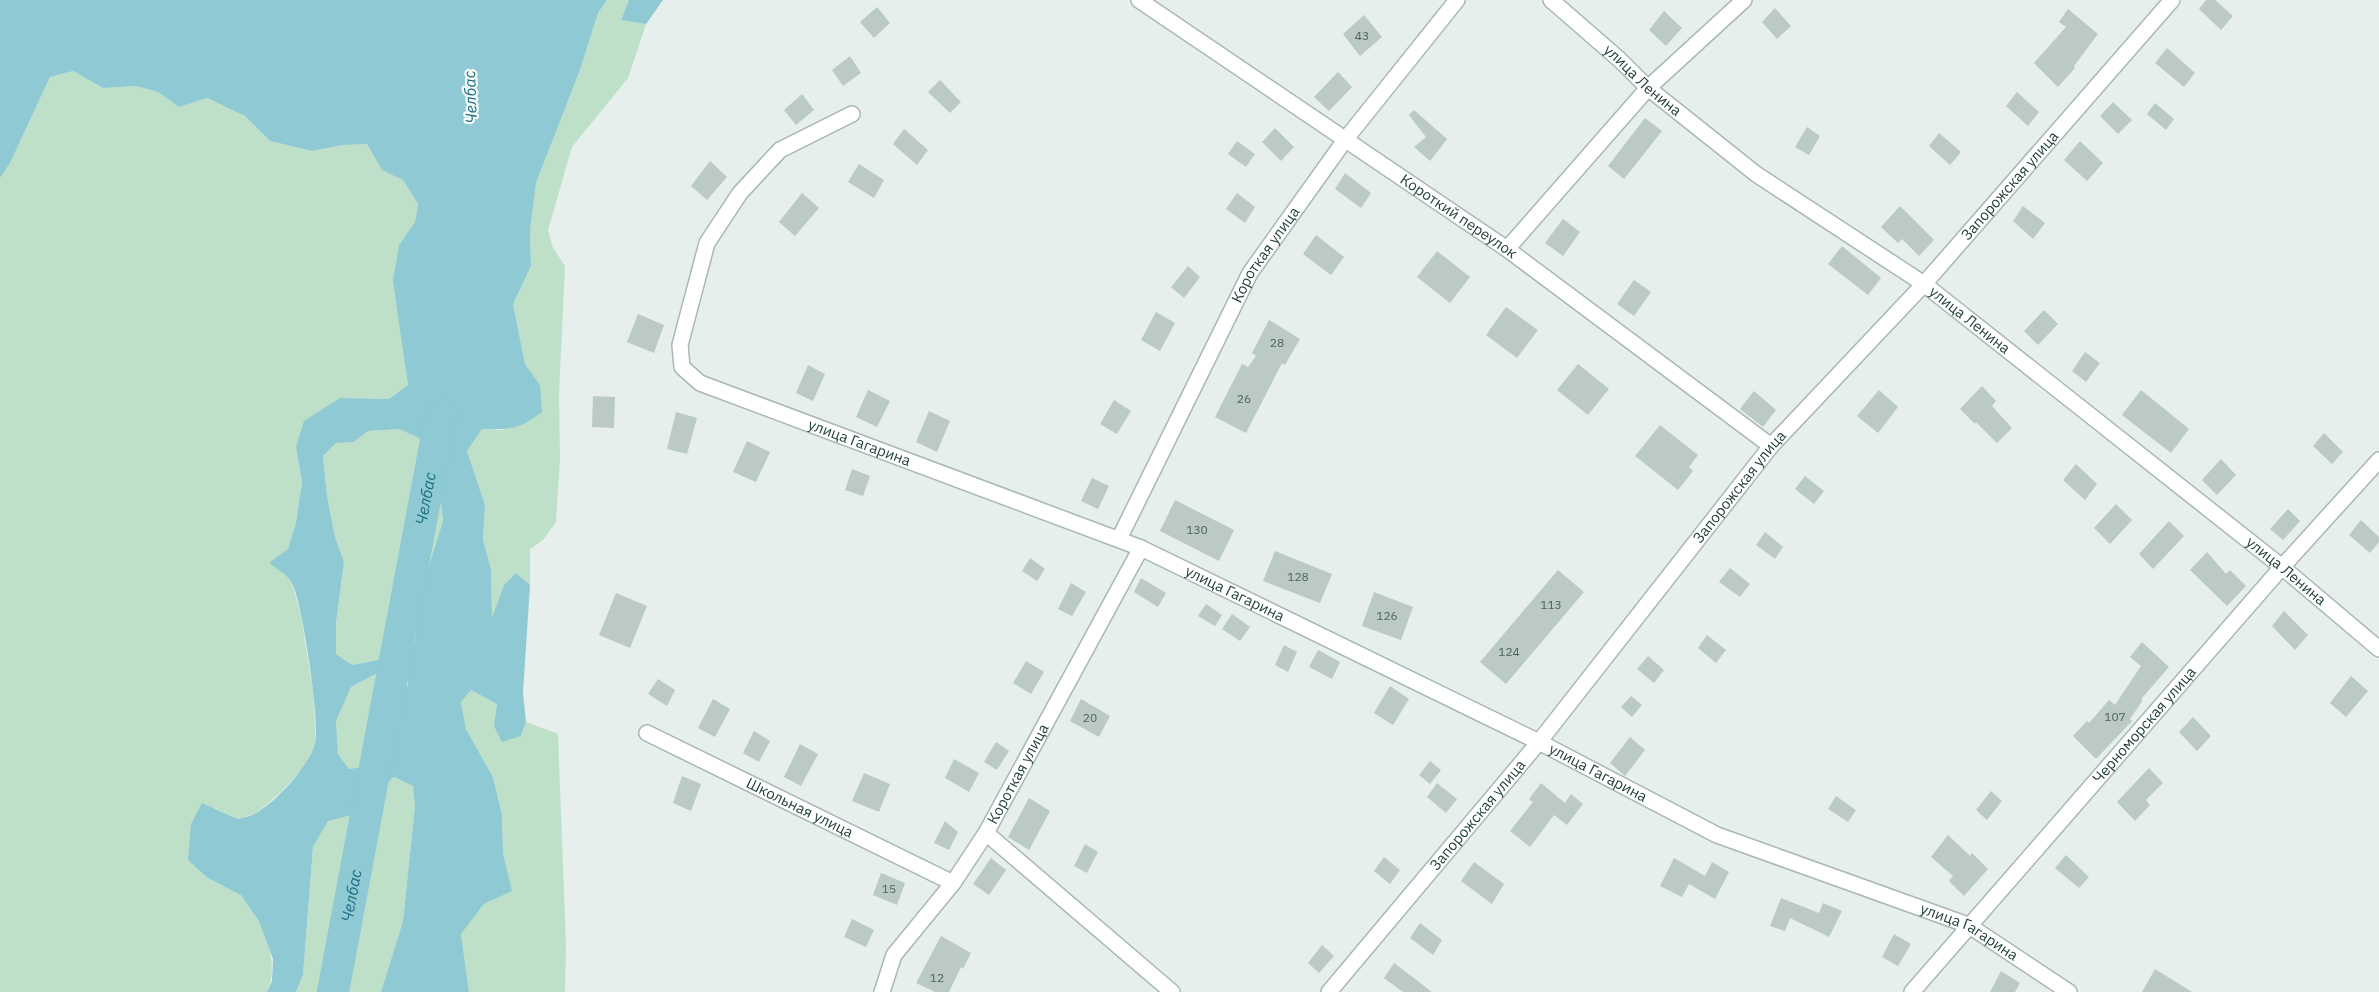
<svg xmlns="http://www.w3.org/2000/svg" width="2379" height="992" viewBox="0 0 2379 992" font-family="'IBM Plex Sans',sans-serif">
	<rect width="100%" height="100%" fill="#e6efeb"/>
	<g fill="#bfe0c8">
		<polygon points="607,0 629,0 621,20 646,24 628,78 572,147 548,230 553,248 565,266 559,394 560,459 556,522 543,540 530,549 530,585 516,573 504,585 492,620 491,569 483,540 485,505 467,451 482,429 503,430 540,385 525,364 513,304 531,266 530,231 536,183 580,70 598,13"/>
		<path d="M73 71 103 88 136 86 158 92 179 107 207 98 245 116 270 141 312 151 343 145 367 144 382 169 403 180 418 204 415 222 399 245 401 332 408 385 389 399 340 398 296 447 302 482 296 523 288 549 292 582 301 617 313 691 316 743 304 767 280 793 256 813 238 819 215 808 208 878C218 883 235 888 242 896 263 920 281 962 267 992H0V178L10 163 50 77Z"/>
		<polygon points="399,429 427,442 437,467 443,521 419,597 415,643 384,659 352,665 336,654 336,623 344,562 335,537 327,496 323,456 336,443 354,442 368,431"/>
		<polygon points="387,668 408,670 408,685 393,699 400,722 388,754 369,766 349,769 338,754 336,721 351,687"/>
		<polygon points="471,690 497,704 494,726 521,736 526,722 558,734 566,946 565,992 469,992 461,934 484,904 511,891 503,854 502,815 493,777 466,729 461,702"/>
		<polygon points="394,777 413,786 415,806 403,921 381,992 296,992 303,975 313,847 328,821 356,814 374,794"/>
	</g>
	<g fill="#8ec9d4" fill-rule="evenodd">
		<path d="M0 0H607L598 13 580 70 536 183 530 231 531 266 513 304 525 364 540 385 542 412C520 429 509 430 482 429L467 451 485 505 483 540 491 569 492 618 504 585 516 573 530 585 523 693 526 722 521 736 502 742 494 726 497 704 471 690 461 702 466 729 493 777 502 815 503 854 512 891 484 904 461 934 469 992H381L403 921 415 806 413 786 394 777 374 794 356 814 328 821 313 847 303 975 296 992H267L272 981 273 959 259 921 241 895 208 878 188 860 191 824 202 803 238 819C244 817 251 816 256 813 277 801 308 767 315 744 321 726 302 601 292 583 288 575 276 568 269 563L288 549 296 523 302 482 296 447 304 421 340 398 389 399 408 385 393 281 399 245 415 222 418 204 403 180 382 170 367 144 343 145 312 151 270 141 245 116 207 98 179 107 158 92 136 86 103 88 73 71 50 77 10 163 0 178ZM399 429 427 442 437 467 443 521 419 597 415 643 384 659 352 665 336 654V623L344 562 335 537 327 496 323 456 336 443 354 442 368 431ZM387 668 408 670V685L393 699 400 722 388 754 369 766 349 769 338 754 336 721 351 687Z"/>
		<polygon points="629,0 663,0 646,24 621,20"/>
	</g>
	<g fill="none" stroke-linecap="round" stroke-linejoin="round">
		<path stroke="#8ec9d4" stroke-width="32" id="s1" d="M333 992 441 414"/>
	</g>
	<g fill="#bbcac4">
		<polygon points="2206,0 2215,0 2233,16 2221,30 2199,9"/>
		<polygon points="877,7 890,23 874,38 860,22"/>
		<polygon points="1775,8 1791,26 1777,39 1762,22"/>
		<polygon points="2068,9 2098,34 2074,66 2075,68 2058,87 2034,63 2066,27 2059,22"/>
		<polygon points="1664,11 1682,28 1666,46 1649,30"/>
		<polygon points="1364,15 1382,37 1360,56 1343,34"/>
		<polygon points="2167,48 2195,73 2184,87 2155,63"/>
		<polygon points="850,56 861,73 843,86 832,70"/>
		<polygon points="1338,72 1352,87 1329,111 1314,97"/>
		<polygon points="940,80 961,102 950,113 928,92"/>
		<polygon points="2017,92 2039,112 2028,126 2006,106"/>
		<polygon points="802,94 814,110 796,125 784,110"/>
		<polygon points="2113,102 2132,120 2118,134 2100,116"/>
		<polygon points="2155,103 2174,119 2166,130 2147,114"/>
		<polygon points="1414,110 1447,139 1430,161 1414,147 1426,137 1409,115"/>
		<polygon points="1645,118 1662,131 1624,179 1608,166"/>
		<polygon points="1807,127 1820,136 1809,155 1795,147"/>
		<polygon points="1275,128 1294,147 1281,161 1262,142"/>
		<polygon points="904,129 928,150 917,165 893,144"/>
		<polygon points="1939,133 1961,152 1950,165 1929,146"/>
		<polygon points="1237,141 1255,154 1246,167 1228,154"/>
		<polygon points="2080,141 2103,163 2087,181 2064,160"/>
		<polygon points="710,161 727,177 707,200 691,186"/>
		<polygon points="859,164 884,180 874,198 848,182"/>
		<polygon points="1345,173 1371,193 1361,208 1335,189"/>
		<polygon points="802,193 819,208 795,236 779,222"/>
		<polygon points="1237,193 1255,207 1245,223 1226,209"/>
		<polygon points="1900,206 1934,240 1919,256 1902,239 1898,243 1881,227"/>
		<polygon points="2023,206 2045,223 2033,239 2013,221"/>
		<polygon points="1563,219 1580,232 1563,256 1545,243"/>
		<polygon points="1316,235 1344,257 1331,275 1303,254"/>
		<polygon points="1842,246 1881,278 1868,295 1828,264"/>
		<polygon points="1437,251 1470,277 1450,303 1417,277"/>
		<polygon points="1188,266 1200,277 1184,298 1171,287"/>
		<polygon points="1634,280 1651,292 1634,316 1617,304"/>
		<polygon points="1506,307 1538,330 1517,358 1486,335"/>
		<polygon points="2044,310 2058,324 2038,345 2024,331"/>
		<polygon points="1156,312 1175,323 1160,351 1141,340"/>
		<polygon points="638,314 664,325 654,353 627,342"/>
		<polygon points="1269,320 1300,339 1285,365 1282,363 1246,433 1215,417 1242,364 1248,367 1256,356 1252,353"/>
		<polygon points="2085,352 2100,363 2086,382 2072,371"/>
		<polygon points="1578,364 1609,389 1588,415 1557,390"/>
		<polygon points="808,365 825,374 813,401 796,393"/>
		<polygon points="1982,386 1996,401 1992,406 2012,428 1997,443 1976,422 1975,424 1960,409"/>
		<polygon points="868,390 890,401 877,427 856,417"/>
		<polygon points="1879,390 1898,407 1878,433 1857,416"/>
		<polygon points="2141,390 2189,429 2171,453 2122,415"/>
		<polygon points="1754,391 1776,410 1763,427 1740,409"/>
		<polygon points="593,396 615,397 614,428 592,427"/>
		<polygon points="1114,400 1131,411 1117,434 1100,424"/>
		<polygon points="929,411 950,421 937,452 916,442"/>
		<polygon points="676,412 697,418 687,454 667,449"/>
		<polygon points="1660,425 1698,455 1689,467 1693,471 1678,490 1635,456"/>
		<polygon points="2324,433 2343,452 2332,464 2313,446"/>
		<polygon points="747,441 770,452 756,482 733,472"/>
		<polygon points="2221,459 2236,475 2217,495 2202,480"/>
		<polygon points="2076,464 2097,484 2085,500 2063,480"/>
		<polygon points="852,469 870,476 863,496 845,490"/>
		<polygon points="1805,476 1824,491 1814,504 1795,489"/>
		<polygon points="1092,478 1109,486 1098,509 1081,501"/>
		<polygon points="1175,500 1234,530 1219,561 1160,531"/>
		<polygon points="2116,504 2132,520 2110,544 2094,528"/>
		<polygon points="2288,509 2300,521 2283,540 2270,529"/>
		<polygon points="2361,520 2379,537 2379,542 2370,553 2349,535"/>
		<polygon points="2169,521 2184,536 2153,569 2139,554"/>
		<polygon points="1765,532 1783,547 1775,559 1756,545"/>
		<polygon points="1275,551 1332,574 1320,603 1263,581"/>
		<polygon points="2207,552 2226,574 2230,570 2246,586 2227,606 2190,570"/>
		<polygon points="1030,558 1045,569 1037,581 1022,571"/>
		<polygon points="1730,568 1750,584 1740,597 1719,582"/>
		<polygon points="1558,570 1584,592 1506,684 1480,662"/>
		<polygon points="1141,578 1166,593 1158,607 1134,592"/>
		<polygon points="1071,583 1086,592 1072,616 1058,609"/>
		<polygon points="1374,592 1413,607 1401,640 1362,626"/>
		<polygon points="616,593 647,606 630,648 599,635"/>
		<polygon points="1206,604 1222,615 1215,626 1198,616"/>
		<polygon points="2284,611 2308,635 2295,650 2272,626"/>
		<polygon points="1232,614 1250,627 1240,641 1222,629"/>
		<polygon points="1707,635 1726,650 1716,663 1698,648"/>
		<polygon points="2142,642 2169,667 2141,699 2143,700 2130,719 2132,721 2096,759 2073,736 2087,721 2089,723 2109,700 2115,705 2141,666 2130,657"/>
		<polygon points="1284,645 1297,652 1288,672 1275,665"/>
		<polygon points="1318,650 1340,662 1332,679 1309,667"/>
		<polygon points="1648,656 1664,670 1654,683 1637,669"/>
		<polygon points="1026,661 1044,672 1031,694 1013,683"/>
		<polygon points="2351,676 2368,691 2346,717 2330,703"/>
		<polygon points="658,679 675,690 667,706 648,694"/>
		<polygon points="1390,686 1409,699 1393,725 1374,713"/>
		<polygon points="1631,696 1642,705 1632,717 1621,707"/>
		<polygon points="713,699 730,709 715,737 698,728"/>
		<polygon points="1081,699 1110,716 1099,737 1070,721"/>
		<polygon points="2193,717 2211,736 2197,751 2179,732"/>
		<polygon points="754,731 770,741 759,762 743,753"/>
		<polygon points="1630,737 1645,750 1625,776 1610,763"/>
		<polygon points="996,742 1009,751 997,770 984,762"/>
		<polygon points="800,744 818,754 801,786 784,777"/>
		<polygon points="954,759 979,773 969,792 945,778"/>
		<polygon points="1430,761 1441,770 1430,784 1419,775"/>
		<polygon points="2149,768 2163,783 2146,800 2150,805 2135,821 2117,802"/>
		<polygon points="864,773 890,784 879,812 852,801"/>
		<polygon points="682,776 701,784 691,811 673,803"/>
		<polygon points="1437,783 1457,799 1446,813 1427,797"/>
		<polygon points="1541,783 1565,803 1571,794 1583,804 1567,825 1554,815 1530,847 1510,831 1533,802 1529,799"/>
		<polygon points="1991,791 2002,801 1987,820 1976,810"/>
		<polygon points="1836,796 1856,810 1848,822 1828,809"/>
		<polygon points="1029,798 1050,811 1029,850 1008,837"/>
		<polygon points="945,821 958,832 949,850 934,843"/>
		<polygon points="1948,835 1970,856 1972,853 1988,869 1964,896 1949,881 1953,876 1931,857"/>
		<polygon points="1085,844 1098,852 1087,873 1074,866"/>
		<polygon points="2066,855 2089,877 2079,888 2055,868"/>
		<polygon points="1384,857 1400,870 1390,884 1374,871"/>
		<polygon points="991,858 1006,870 989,895 973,884"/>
		<polygon points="1674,858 1705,876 1712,862 1729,872 1715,899 1689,884 1682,897 1660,886"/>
		<polygon points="1474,862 1504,884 1492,904 1461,881"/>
		<polygon points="881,873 905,883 897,905 873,895"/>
		<polygon points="1781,898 1819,913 1823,903 1842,911 1829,937 1790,918 1785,931 1770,926"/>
		<polygon points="852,919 874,930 866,947 844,937"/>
		<polygon points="1420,923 1442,940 1433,955 1410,938"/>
		<polygon points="1894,934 1911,944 1898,966 1882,957"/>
		<polygon points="941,936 971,953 963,969 961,967 949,992 935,992 916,983"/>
		<polygon points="1322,945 1334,956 1319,973 1308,963"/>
		<polygon points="1394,963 1432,992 1403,992 1384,978"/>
		<polygon points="2155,969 2192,992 2142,992"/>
		<polygon points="2001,971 2020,983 2015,992 1990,992"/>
	</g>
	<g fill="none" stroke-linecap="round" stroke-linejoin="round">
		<g stroke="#a8b8b2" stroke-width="18">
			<g id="minor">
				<path id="s2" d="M1139 0 1507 249 1771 446"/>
				<path id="s3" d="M1551 0 1620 60 1648 88 1756 174 1924 284 2282 567 2379 649"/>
				<path id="s4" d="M852 114 780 150 740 193 707 243 680 345 682 367 700 383 1141 548 1539 742 1717 835 1968 925 2069 992"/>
				<polyline points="1507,249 1648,88 1744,0"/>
				<path id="s5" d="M1119 539 1250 273 1345 140 1457 0"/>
				<path id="s6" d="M647 733 953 883"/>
				<polyline points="986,833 1172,992"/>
				<path id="s7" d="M882 992 894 955 953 883 986 833 1141 548"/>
				<path id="s8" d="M1329 992 1539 742 1771 446 1924 284 2172 0"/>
				<path id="s9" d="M1912 992 2282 567 2379 460"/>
			</g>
		</g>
		<use href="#minor" stroke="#fff" stroke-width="15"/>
	</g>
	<g text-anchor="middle" stroke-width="4.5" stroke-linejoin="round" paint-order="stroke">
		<g font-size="12" fill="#4a645c">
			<text x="1362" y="40">43</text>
			<text x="1277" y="347">28</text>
			<text x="1244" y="403">26</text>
			<text x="1197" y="534">130</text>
			<text x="1298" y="581">128</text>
			<text x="1551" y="609">113</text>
			<text x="1387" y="620">126</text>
			<text x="1509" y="656">124</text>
			<text x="2115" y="721">107</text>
			<text x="1090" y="722">20</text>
			<text x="889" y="893">15</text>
			<text x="937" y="982">12</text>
		</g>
		<g font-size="15" fill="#24423a" stroke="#f7fbf9">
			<text dy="5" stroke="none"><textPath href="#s3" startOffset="122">улица Ленина</textPath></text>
			<text dy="5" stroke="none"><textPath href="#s8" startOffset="1056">Запорожская улица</textPath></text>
			<text dy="5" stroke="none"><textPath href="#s2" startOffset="386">Короткий переулок</textPath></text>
			<text dy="5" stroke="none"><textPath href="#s5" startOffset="320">Короткая улица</textPath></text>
			<text dy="5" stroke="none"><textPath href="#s3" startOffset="528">улица Ленина</textPath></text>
			<text dy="5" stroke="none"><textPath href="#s4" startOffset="521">улица Гагарина</textPath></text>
			<text dy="5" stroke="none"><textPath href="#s8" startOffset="651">Запорожская улица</textPath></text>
			<text dy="5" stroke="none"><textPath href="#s3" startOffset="932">улица Ленина</textPath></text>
			<text dy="5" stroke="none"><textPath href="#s4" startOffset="926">улица Гагарина</textPath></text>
			<text dy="5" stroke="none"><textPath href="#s9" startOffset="354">Черноморская улица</textPath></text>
			<text dy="5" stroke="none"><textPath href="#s4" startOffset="1331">улица Гагарина</textPath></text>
			<text dy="5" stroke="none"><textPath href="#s7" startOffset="259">Короткая улица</textPath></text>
			<text dy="5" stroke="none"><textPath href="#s6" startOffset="170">Школьная улица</textPath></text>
			<text dy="5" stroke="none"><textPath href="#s8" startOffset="231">Запорожская улица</textPath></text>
			<text dy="5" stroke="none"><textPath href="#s4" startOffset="1736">улица Гагарина</textPath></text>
		</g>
		<g font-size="16" font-style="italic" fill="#1c6f80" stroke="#f7fbf9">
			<text transform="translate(470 97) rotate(-92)" y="6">Челбас</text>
			<text dy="6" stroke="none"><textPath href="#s1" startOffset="502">Челбас</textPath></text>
			<text dy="6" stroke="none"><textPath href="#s1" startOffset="98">Челбас</textPath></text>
		</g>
	</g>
</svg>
